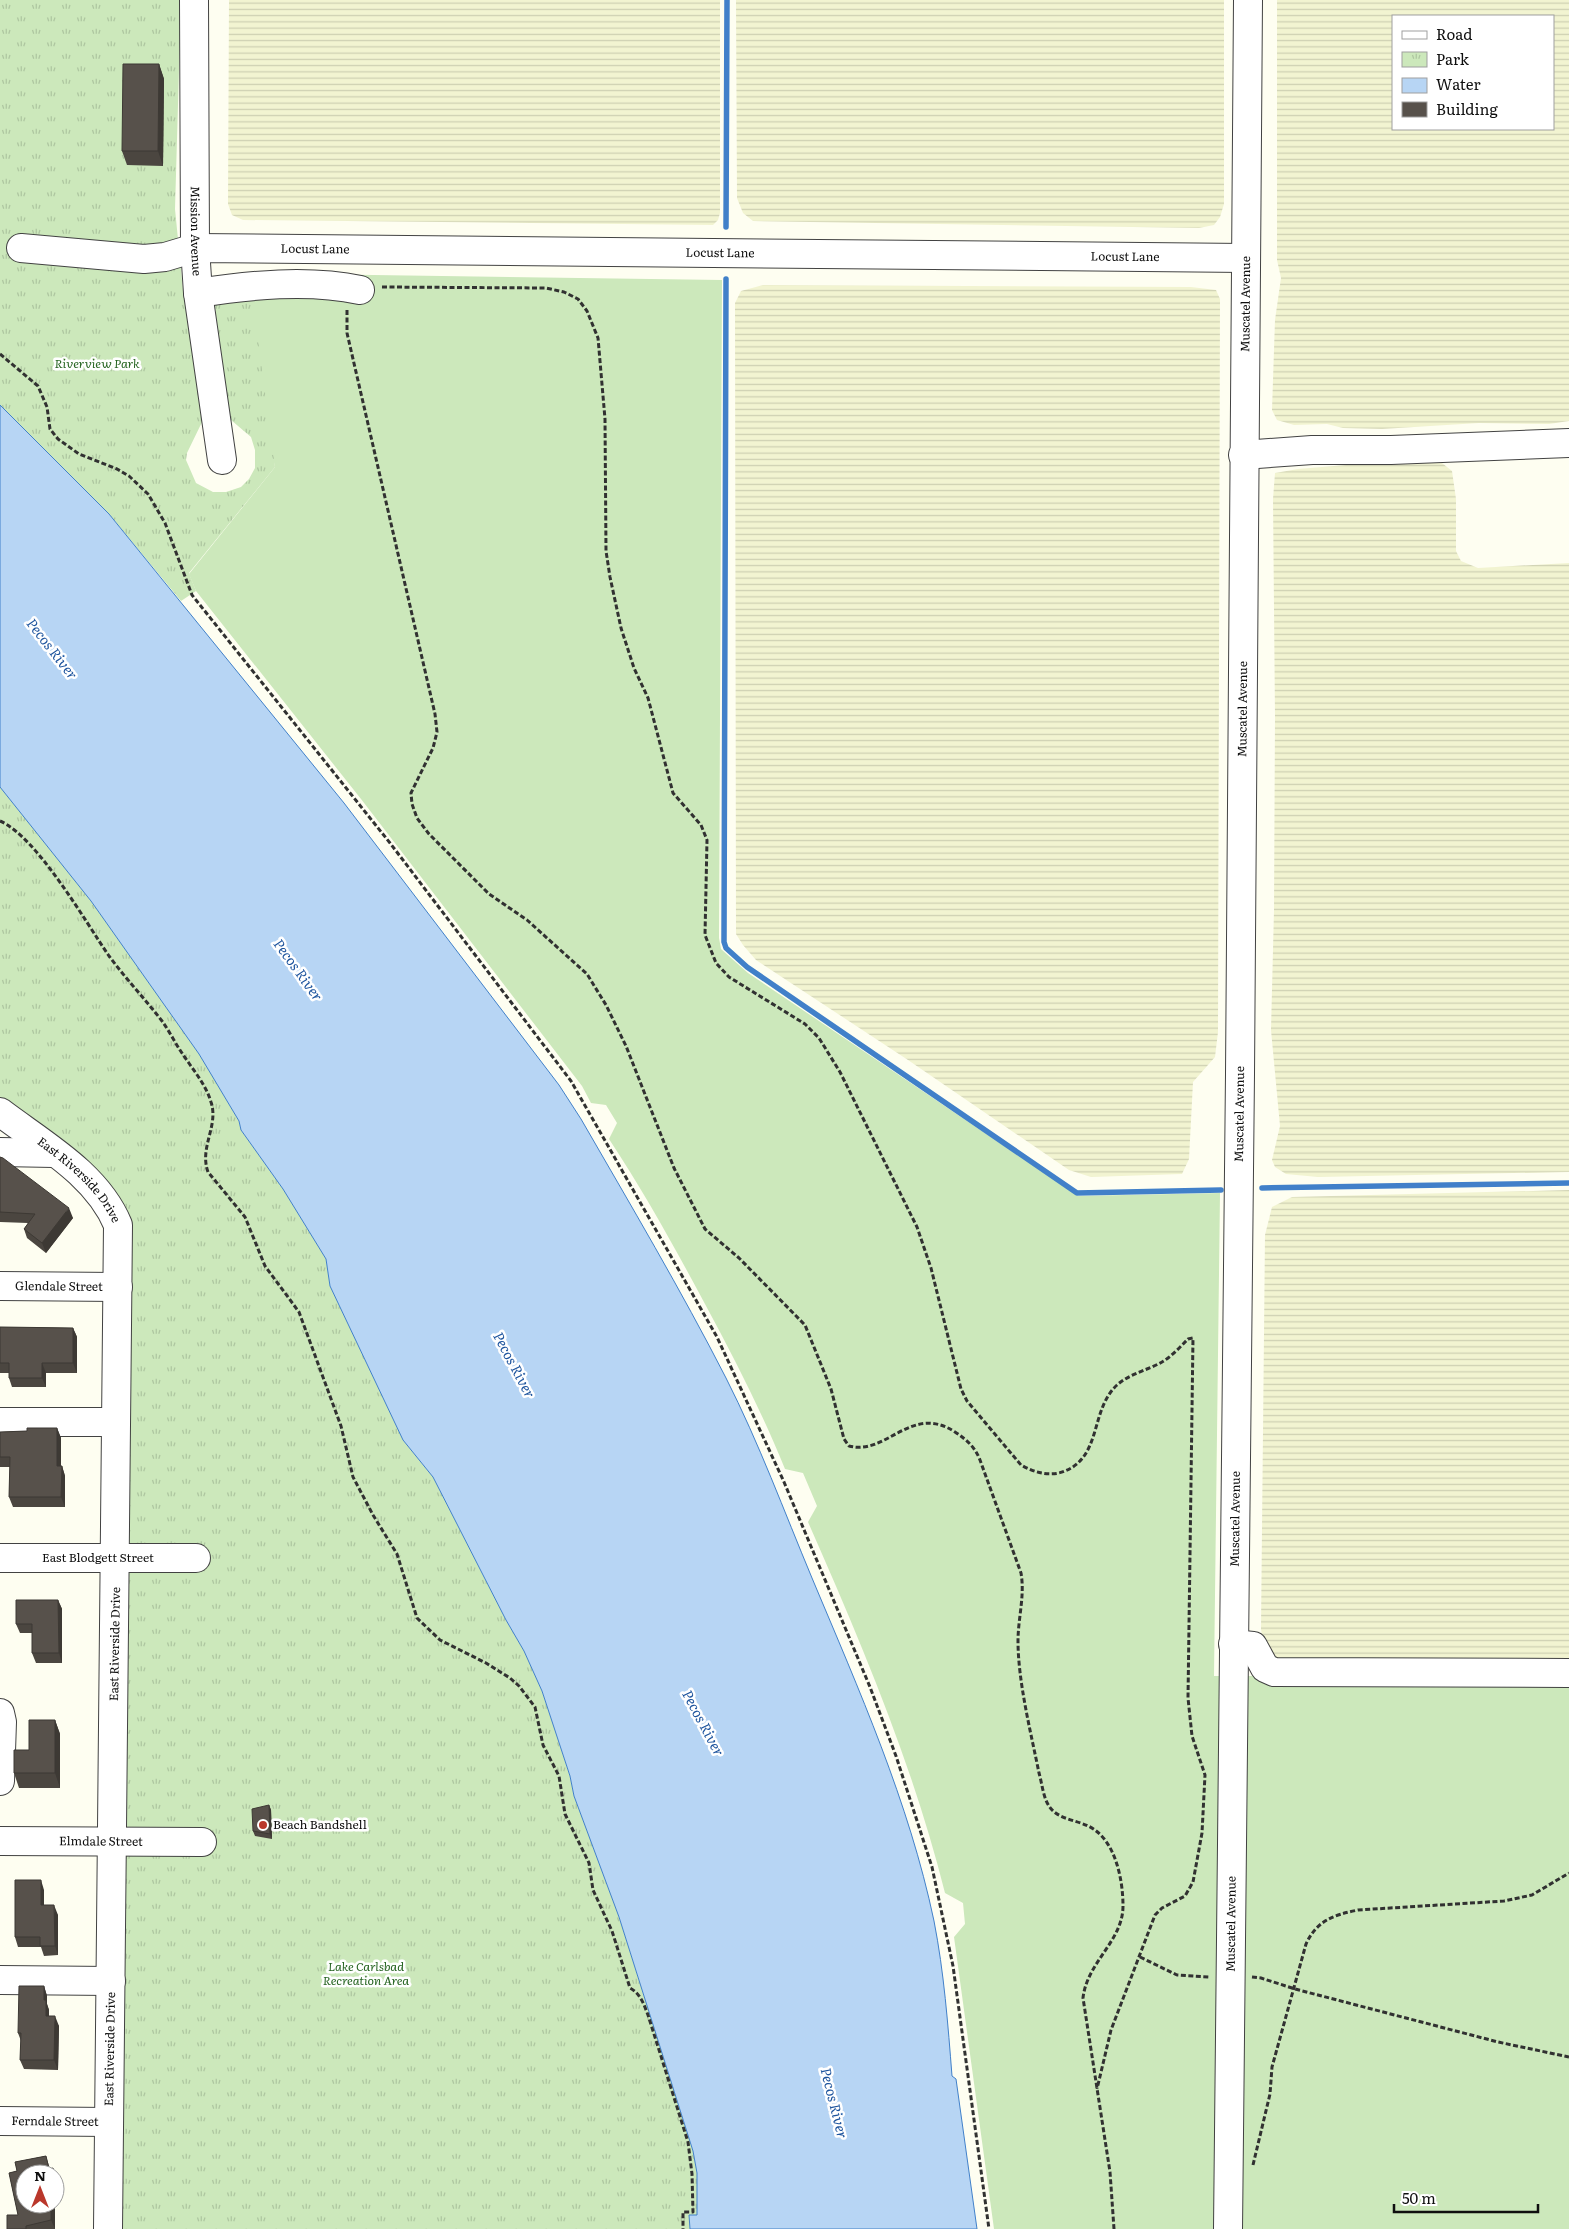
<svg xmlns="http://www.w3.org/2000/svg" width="1569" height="2229" viewBox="0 0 1569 2229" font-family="Literata,serif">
	<defs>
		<pattern id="farmland-rules" width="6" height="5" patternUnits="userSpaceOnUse" patternTransform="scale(1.25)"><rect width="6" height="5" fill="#f2f4d1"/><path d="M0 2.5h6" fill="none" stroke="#ced0b2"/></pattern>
		<pattern id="park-tufts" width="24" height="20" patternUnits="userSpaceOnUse" patternTransform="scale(1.25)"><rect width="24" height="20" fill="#cce8bb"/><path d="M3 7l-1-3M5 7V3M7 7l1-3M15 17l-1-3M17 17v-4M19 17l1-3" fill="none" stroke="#aec6a0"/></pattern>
	</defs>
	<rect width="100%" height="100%" fill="#fefef1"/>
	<g fill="url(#farmland-rules)" fill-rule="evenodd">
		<polygon points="229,0 720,0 720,213 718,220 713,225 243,220 232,215 228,204"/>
		<polygon points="736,0 1224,0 1224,204 1220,217 1214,225 1199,228 753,221 743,213 737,198"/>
		<path d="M1277 0H1569V421L1549 424 1479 423 1382 429 1343 428 1327 424 1294 425 1277 420 1272 410 1275 320 1281 278 1277 260ZM1393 16H1553V129H1393Z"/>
		<polygon points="763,285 1191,287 1216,290 1220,299 1218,1032 1215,1057 1193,1082 1189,1159 1182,1174 1091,1177 1069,1170 908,1060 756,960 743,945 736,934 735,303 741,291"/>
		<polygon points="1427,462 1442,463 1452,471 1456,499 1456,551 1461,561 1478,568 1569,563 1569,1172 1318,1177 1286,1174 1275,1167 1272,1160 1280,1126 1271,1030 1274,910 1275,716 1273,499 1275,473 1298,469 1346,465"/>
		<polygon points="1569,1190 1569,1670 1278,1668 1265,1655 1261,1629 1265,1235 1272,1207 1292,1197"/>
	</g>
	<path fill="#cce8bb" d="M232 273 722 280 719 938 721 949 748 973 1078 1196 1220 1193 1214 1676H1569V2229H994L954 1937 965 1924 963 1903 945 1893C913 1765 861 1642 808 1522L817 1506 803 1473 785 1469C762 1412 734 1358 705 1304 675 1248 644 1192 609 1139L617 1123 606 1105 591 1103 582 1086 361 799 196 591 189 574 275 467Z"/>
	<g fill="url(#park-tufts)">
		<polygon points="0,0 181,0 175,209 183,290 203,420 187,453 186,460 196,483 213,492 226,492 241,487 249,479 255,468 255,450 251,437 231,420 228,412 214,299 252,294 275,467 189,573 196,591 181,601 109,514 0,405"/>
		<polygon points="0,787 91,901 199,1054 239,1121 241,1130 283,1189 326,1259 330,1286 403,1440 433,1477 506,1620 524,1651 542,1691 570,1776 574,1796 619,1917 693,2151 697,2173 697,2215 689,2215 690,2229 108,2229 118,1225 0,1112"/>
	</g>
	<path fill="#b7d5f4" stroke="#4180c9" d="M0 405 109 514 344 803 559 1085 581 1119C630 1204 681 1290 726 1378 759 1443 784 1511 812 1578 859 1690 909 1802 934 1921 944 1972 948 2025 952 2076L956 2079 977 2229H690L689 2215H697V2173L693 2151 619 1917 574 1796 570 1776 542 1691 524 1651 506 1620 433 1477 403 1440 330 1286 326 1259 283 1189 241 1130 239 1121 199 1054 91 901 0 787Z"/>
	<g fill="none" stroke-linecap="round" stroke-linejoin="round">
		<g stroke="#4180c9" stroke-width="5.5">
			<polyline points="726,227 727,0"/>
			<polyline points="726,279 724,942 726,948 747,967 1077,1193 1221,1190"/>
			<polyline points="1262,1188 1569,1183"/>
		</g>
		<g stroke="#424242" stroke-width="30">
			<g id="minor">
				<path id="s1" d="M194 0 195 248 198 293 222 460"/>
				<path id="s2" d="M21 248 144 259 165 257 195 248 1246 258"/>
				<path d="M198 293C250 285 308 279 360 290"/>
				<polyline points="1243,455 1312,450 1391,450 1569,443"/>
				<path id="s3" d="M0 1112C42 1144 97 1174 118 1225L108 2229"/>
				<polyline points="0,1152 54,1153"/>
				<path id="s4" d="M0 1286 118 1287"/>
				<polyline points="0,1422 116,1422"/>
				<path id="s5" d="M0 1558H196"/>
				<polyline points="1233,1644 1253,1646 1265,1668 1274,1672 1569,1673"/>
				<polyline points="0,1713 2,1722 0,1781"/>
				<path id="s6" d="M0 1841 202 1842"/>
				<polyline points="0,1980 111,1981"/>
				<path id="s7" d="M0 2121 109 2122"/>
				<path id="s8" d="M1228 2229 1240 1074 1248 0"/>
			</g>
		</g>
		<g stroke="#313131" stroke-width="3" stroke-dasharray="5 2.5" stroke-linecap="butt">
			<path d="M382 287 546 288 564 292 578 299 587 311 598 338 605 419 606 551 610 577 621 628 634 668 648 698 673 793 701 825 707 840 705 935 716 963 729 977 805 1024 819 1038 840 1072 917 1227 931 1268 961 1389 967 1401 1021 1465C1035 1473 1051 1477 1065 1471 1102 1456 1090 1410 1117 1385 1129 1374 1148 1370 1162 1362 1171 1357 1180 1347 1188 1339L1193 1338 1188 1698 1192 1736 1205 1775 1202 1833 1193 1882 1185 1896 1162 1908 1155 1915 1111 2030 1097 2089"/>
			<path d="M347 310V333L435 714 437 732 433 748 411 793 412 804 417 818 429 834 489 894 527 920 587 974 606 1005 626 1046 674 1168 705 1229 739 1258 805 1325 831 1389 844 1439 849 1446C887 1456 911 1403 955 1432 967 1440 975 1447 980 1460L1021 1573C1025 1596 1018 1618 1018 1641 1018 1682 1031 1733 1039 1773 1042 1783 1043 1797 1049 1806 1057 1819 1076 1820 1088 1826 1115 1838 1123 1879 1123 1906 1123 1941 1087 1962 1083 1998L1110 2172 1114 2229"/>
			<polyline points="0,354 38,386 47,407 50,429 58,439 79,454 117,469 129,476 148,494 165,523 192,595 390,843 571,1081 717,1337 784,1482 870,1687 896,1756 932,1867 953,1966 989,2229"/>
			<path d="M0 821C37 837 85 921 109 956 126 979 145 999 162 1021 170 1032 176 1045 184 1056 194 1071 206 1085 211 1102 219 1126 199 1147 208 1172L245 1217 265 1266 299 1312 341 1426 353 1477 373 1515 397 1554 417 1618 440 1640 486 1663 510 1678 519 1686 535 1707 543 1745 559 1776 565 1814 589 1863 593 1890 612 1931 630 1988C641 1994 644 2005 648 2015L688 2142 692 2174 693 2212H683V2229"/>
			<polyline points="1140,1957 1177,1975 1209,1977"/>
			<polyline points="1252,1977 1261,1978 1295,1989 1498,2042 1569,2057"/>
			<path d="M1253 2165 1270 2094 1272 2067 1306 1944C1317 1920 1334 1915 1358 1910L1504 1901 1532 1895 1569 1873"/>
		</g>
		<use href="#minor" stroke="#fff" stroke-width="28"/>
	</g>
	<g fill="#4b4640">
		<polygon points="159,64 164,79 163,166 127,165 122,151"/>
		<polygon points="0,1157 73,1218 46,1253 27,1238 24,1229 28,1223 0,1222"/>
		<polygon points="0,1327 73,1328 77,1337 77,1373 46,1373 46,1387 12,1387 9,1378 9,1373 0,1373"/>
		<polygon points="57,1428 61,1438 61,1466 62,1466 65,1476 65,1507 13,1507 9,1497 10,1467 0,1467 0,1432 27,1431"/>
		<polygon points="58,1600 62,1609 62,1663 36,1663 32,1653 32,1633 20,1633 16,1624"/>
		<polygon points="55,1720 60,1734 60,1788 19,1788 14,1773 29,1750"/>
		<polygon points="269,1805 271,1810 272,1839 255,1836 253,1831"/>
		<polygon points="44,1890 44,1905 58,1915 58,1955 44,1956 41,1947 18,1947 15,1937"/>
		<polygon points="44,1986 47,1996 47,2004 49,2010 49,2016 59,2026 58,2070 24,2069 20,2060 21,2041 18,2033"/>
		<polygon points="46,2156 50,2169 53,2168 57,2178 62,2200 55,2202 55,2174 25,2174 25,2204 55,2204 55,2229 7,2229 7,2215 18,2215 9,2173 17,2171 15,2162"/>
	</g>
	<g fill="#3d3934">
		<polygon points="159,64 164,79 163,166 158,151"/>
		<polygon points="69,1208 73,1218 46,1253 42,1243"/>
		<polygon points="73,1328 77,1337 77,1373 73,1363"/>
		<polygon points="42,1363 46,1373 46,1387 42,1378"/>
		<polygon points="57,1428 61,1438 61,1476 57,1466"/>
		<polygon points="62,1466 65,1476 65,1507 61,1497"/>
		<polygon points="58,1600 62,1609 62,1663 59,1653"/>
		<polygon points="55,1720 60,1734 60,1788 55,1773"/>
		<polygon points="269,1805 271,1810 272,1839 270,1834"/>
		<polygon points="41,1880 44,1890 44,1915 41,1905"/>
		<polygon points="54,1905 58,1915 58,1955 55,1946"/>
		<polygon points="44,1986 47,1996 47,2004 49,2010 49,2026 46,2016 44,2000"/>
		<polygon points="55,2016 59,2026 58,2070 54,2060"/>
		<polygon points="53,2168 57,2178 62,2200 58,2191 55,2174"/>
		<polygon points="51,2204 55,2204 55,2229 51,2220"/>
	</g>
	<g fill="#57514b" stroke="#3d3934">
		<polygon points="123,64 159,64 158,151 122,151"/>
		<polygon points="0,1157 3,1158 69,1208 42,1243 24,1229 35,1214 0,1212"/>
		<polygon points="0,1327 73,1328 73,1363 42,1363 42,1378 9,1378 9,1363 0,1363"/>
		<polygon points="27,1428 57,1428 57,1466 62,1466 61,1497 9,1497 10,1457 0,1457 0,1432 27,1431"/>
		<polygon points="16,1600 58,1600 59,1653 32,1653 32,1624 16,1624"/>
		<polygon points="29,1720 55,1720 55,1773 14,1773 14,1750 29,1750"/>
		<polygon points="269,1805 270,1834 253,1831 252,1809"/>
		<polygon points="15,1880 41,1880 41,1905 54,1905 55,1946 40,1946 40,1937 15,1937"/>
		<polygon points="19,1986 44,1986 44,2000 46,2000 46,2016 55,2016 54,2060 20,2060 21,2033 18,2033"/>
		<polygon points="46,2156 49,2169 53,2168 54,2174 25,2174 25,2204 51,2204 51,2220 26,2226 26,2229 7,2229 7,2215 18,2215 9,2173 17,2171 15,2162"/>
		<polygon points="55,2177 58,2191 55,2191"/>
	</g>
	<circle fill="#ba372b" stroke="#fff" stroke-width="2" cx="263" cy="1825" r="5"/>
	<g text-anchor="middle" stroke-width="5" stroke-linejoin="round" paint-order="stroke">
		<g font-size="12" fill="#0f0f0f" stroke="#fff">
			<text dy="4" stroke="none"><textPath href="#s1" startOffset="231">Mission Avenue</textPath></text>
			<text dy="4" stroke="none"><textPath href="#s2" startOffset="296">Locust Lane</textPath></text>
			<text dy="4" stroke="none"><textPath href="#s2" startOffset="701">Locust Lane</textPath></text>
			<text dy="4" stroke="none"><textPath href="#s2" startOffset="1106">Locust Lane</textPath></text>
			<text dy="4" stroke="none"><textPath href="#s8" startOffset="1925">Muscatel Avenue</textPath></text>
			<text dy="4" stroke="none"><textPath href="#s8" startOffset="1520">Muscatel Avenue</textPath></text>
			<text dy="4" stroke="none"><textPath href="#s8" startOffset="1115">Muscatel Avenue</textPath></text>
			<text dy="4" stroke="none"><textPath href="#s3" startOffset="105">East Riverside Drive</textPath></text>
			<text dy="4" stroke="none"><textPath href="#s4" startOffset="59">Glendale Street</textPath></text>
			<text dy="4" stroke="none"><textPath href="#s8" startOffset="710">Muscatel Avenue</textPath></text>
			<text dy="4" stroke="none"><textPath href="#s5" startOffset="98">East Blodgett Street</textPath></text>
			<text transform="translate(115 1644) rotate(-89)" y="4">East Riverside Drive</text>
			<text dy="4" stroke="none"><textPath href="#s6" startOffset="101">Elmdale Street</textPath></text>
			<text dy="4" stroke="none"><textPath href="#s8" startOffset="305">Muscatel Avenue</textPath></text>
			<text transform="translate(110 2049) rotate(-89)" y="4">East Riverside Drive</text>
			<text dy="4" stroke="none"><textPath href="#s7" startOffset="55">Ferndale Street</textPath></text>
		</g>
		<g font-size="12" font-style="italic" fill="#266421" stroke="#fff">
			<text x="97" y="368">Riverview Park</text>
			<text x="366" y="1971">Lake Carlsbad<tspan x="366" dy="14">Recreation Area</tspan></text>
		</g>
		<g font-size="12" fill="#0f0f0f" stroke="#fff" text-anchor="start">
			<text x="273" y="1829">Beach Bandshell</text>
		</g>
		<g font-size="14" font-style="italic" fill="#1c539d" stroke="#fff">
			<text transform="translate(52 649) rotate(52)" y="5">Pecos River</text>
			<text transform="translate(298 970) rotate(54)" y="5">Pecos River</text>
			<text transform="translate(514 1365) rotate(62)" y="5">Pecos River</text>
			<text transform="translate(703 1723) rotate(62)" y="5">Pecos River</text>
			<text transform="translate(834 2103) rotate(76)" y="5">Pecos River</text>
		</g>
	</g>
	<rect x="1392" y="15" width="162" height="115" fill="#ffffff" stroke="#9f9f9f"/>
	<rect x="1402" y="31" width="25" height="8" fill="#ffffff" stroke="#9f9f9f"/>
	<text x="1436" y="40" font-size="15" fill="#0f0f0f">Road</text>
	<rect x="1402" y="52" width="25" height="15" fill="url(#park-tufts)" stroke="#9f9f9f"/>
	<text x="1436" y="65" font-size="15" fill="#0f0f0f">Park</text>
	<rect x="1402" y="78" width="25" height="15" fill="#b7d5f4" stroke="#9f9f9f"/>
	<text x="1436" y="90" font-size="15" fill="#0f0f0f">Water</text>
	<rect x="1402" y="102" width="25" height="15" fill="#57514b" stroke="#9f9f9f"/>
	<text x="1436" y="115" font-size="15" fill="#0f0f0f">Building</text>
	<g transform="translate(40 2189)"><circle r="24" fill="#ffffff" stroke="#9f9f9f"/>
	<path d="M0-4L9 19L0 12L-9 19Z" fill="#ba372b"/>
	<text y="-8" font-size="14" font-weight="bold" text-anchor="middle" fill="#0f0f0f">N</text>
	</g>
	<path d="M1394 2204v8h144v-8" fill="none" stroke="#0f0f0f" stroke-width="2.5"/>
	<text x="1402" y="2204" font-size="15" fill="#0f0f0f" stroke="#ffffff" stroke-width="4" paint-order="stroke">50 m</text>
</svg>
